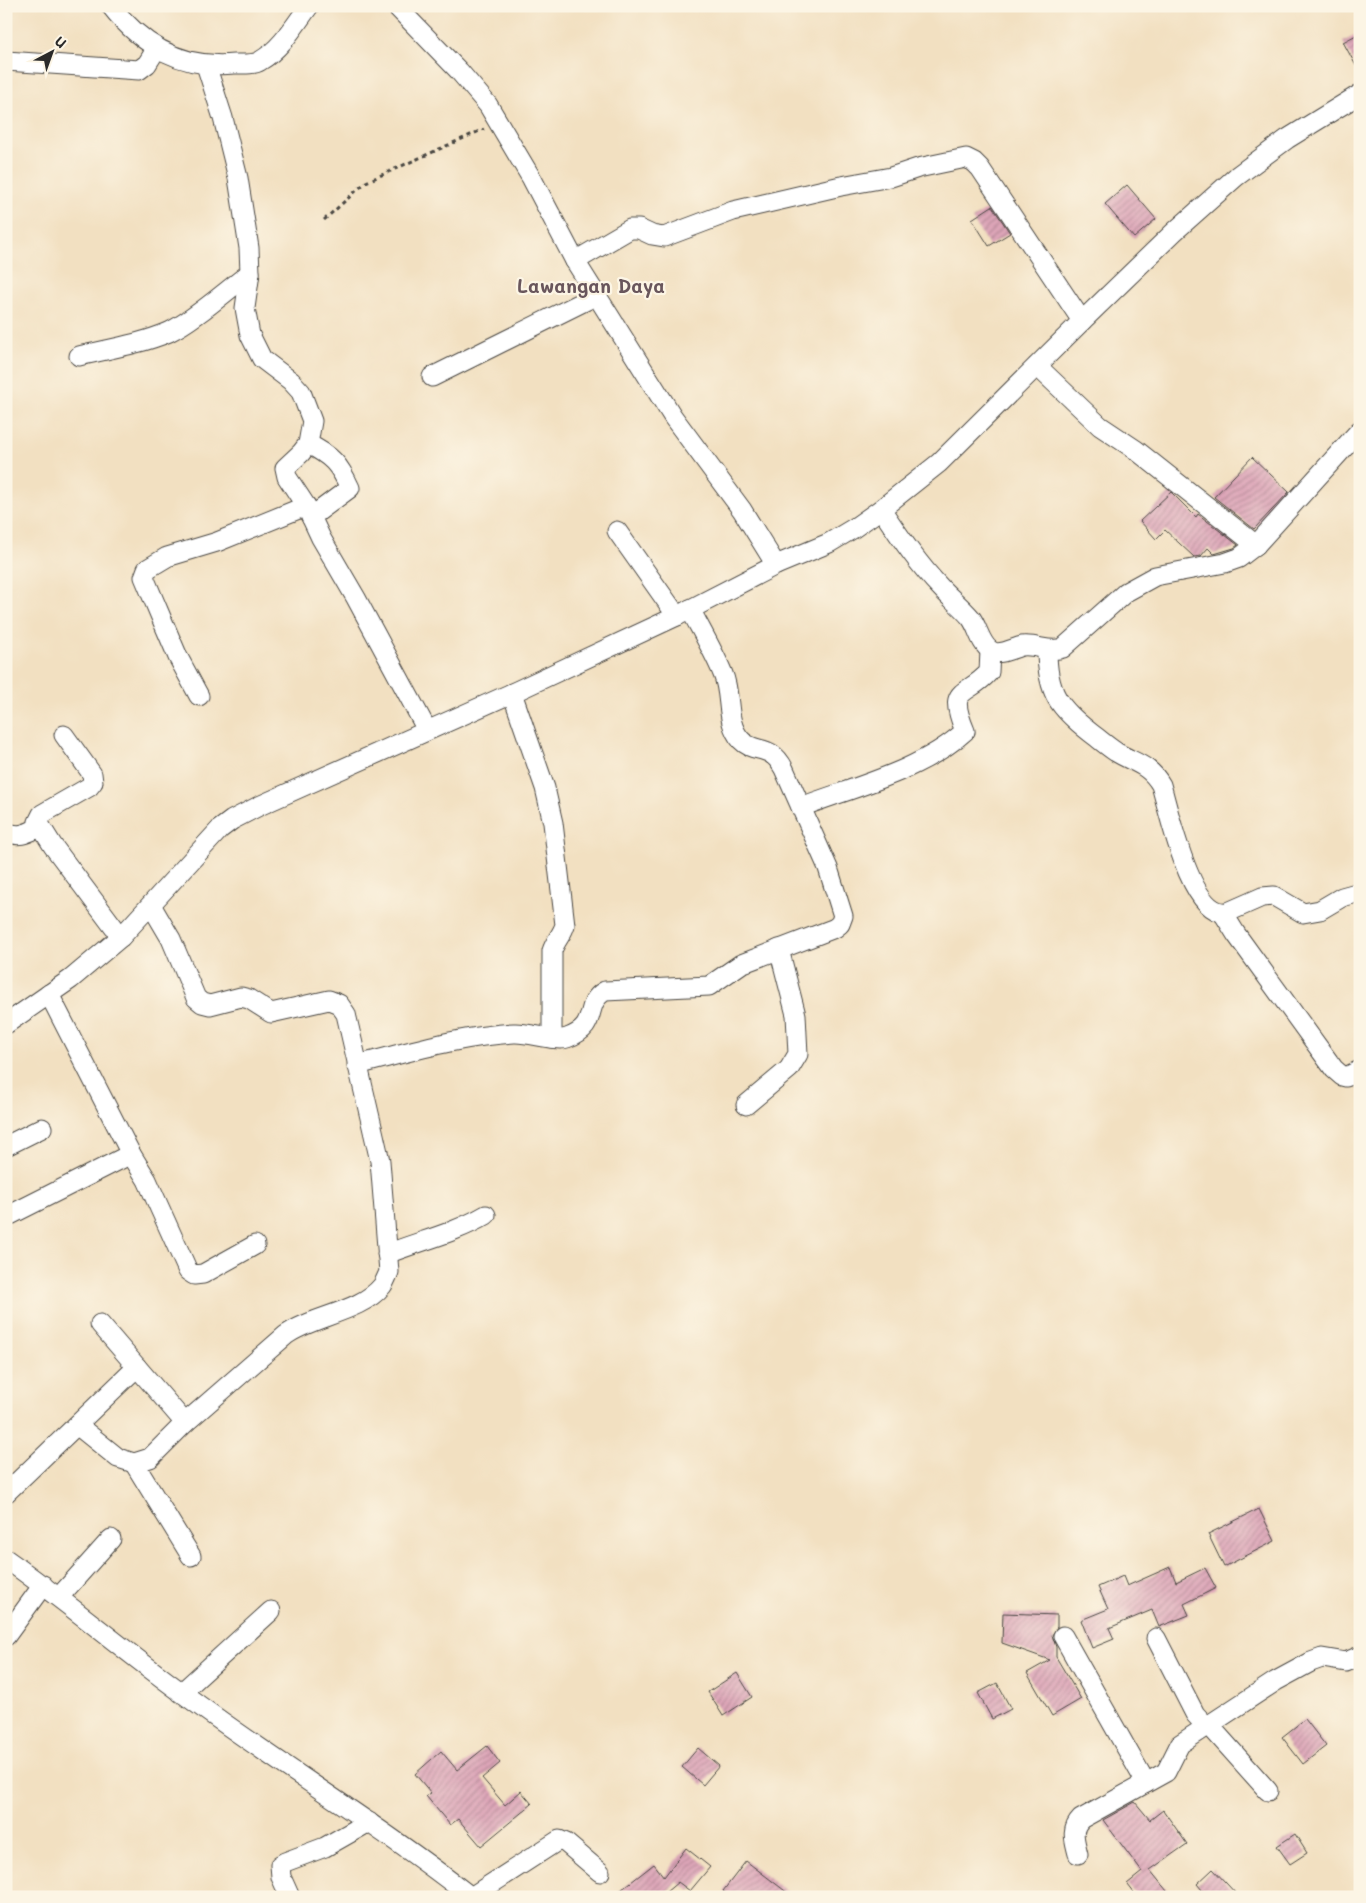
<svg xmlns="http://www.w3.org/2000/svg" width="1366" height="1903" viewBox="0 0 1366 1903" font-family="Mali,sans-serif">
	<defs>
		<pattern id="building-hatch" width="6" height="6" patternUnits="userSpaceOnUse" patternTransform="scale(1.25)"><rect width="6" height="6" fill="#dda5b8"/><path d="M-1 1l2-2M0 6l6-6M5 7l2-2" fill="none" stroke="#b38796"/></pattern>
	</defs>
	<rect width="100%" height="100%" fill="#fcf5e5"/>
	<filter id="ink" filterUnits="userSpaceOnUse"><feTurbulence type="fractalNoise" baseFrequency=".02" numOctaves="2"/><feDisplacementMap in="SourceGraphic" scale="10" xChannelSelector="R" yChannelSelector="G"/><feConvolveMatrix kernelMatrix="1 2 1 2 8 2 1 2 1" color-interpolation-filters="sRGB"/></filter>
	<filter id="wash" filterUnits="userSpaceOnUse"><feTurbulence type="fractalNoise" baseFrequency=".0096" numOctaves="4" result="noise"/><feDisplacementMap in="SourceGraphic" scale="20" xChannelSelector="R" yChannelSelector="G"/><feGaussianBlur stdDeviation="1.12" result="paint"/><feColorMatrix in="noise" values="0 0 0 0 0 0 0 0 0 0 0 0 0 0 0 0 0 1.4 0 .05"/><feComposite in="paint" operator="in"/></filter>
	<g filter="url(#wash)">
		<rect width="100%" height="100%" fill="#f2e0c1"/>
		<g id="blocks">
			<g fill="url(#building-hatch)">
				<polygon points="1360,33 1360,73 1343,42"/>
				<polygon points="1127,185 1156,219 1134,238 1105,204"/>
				<polygon points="992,206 1010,233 989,246 972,219"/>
				<polygon points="1252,457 1289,492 1254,529 1214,497"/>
				<polygon points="1171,492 1196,517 1198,514 1238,545 1234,548 1214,554 1208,548 1201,556 1194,557 1165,530 1156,539 1140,521"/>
				<polygon points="1259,1509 1275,1541 1224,1567 1208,1534"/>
				<polygon points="1170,1567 1176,1582 1205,1568 1216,1588 1184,1604 1189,1615 1159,1627 1152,1610 1109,1628 1114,1639 1092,1648 1081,1620 1108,1609 1098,1587 1123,1576 1127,1586"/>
				<polygon points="1003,1613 1057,1615 1057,1627 1052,1635 1056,1647 1056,1657 1081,1699 1052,1716 1027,1673 1050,1660 1002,1643"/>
				<polygon points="737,1673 752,1697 723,1716 708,1692"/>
				<polygon points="997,1683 1011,1709 992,1719 978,1693"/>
				<polygon points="1305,1719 1326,1746 1303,1764 1282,1737"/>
				<polygon points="487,1746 500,1763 482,1778 505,1805 521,1791 532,1804 481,1846 458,1819 450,1825 426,1796 431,1793 415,1774 441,1751 457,1770"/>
				<polygon points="698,1748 719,1766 703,1785 682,1767"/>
				<polygon points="1135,1802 1150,1820 1163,1810 1187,1844 1150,1870 1167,1891 1160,1897 1137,1897 1127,1884 1142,1872 1103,1820"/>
				<polygon points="1295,1834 1307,1853 1290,1864 1277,1846"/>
				<polygon points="686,1848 710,1867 690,1891 678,1882 660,1897 612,1897 654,1864 664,1877"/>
				<polygon points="746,1861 793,1897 730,1897 723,1891"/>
				<polygon points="1213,1869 1239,1897 1208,1897 1197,1884"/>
			</g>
		</g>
	</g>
	<g filter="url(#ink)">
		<use href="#blocks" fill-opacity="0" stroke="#494642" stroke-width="1"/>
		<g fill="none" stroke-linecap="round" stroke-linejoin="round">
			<g stroke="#494642" stroke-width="21">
				<g id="minor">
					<path d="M111 6C142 46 183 69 234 64 242 64 254 65 260 61 281 49 295 25 309 6"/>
					<polyline points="396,6 459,71 488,105 532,179 575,261 673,417 742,510 776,565"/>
					<polyline points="6,61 139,70 147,64 157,48"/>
					<polyline points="206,65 223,118 238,178 249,248 250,273 245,308 250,335 262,359 291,381 301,392 312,421 308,444 301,453 285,468 287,477 306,506 321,538 356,598 427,730"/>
					<polyline points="575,261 630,229 639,229 652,235 664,237 733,211 841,186 891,177 918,168 966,158 974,162 980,168 1082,321"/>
					<path d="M79 356C109 349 141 344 169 332 194 320 227 290 250 273"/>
					<polyline points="1037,366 1100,426 1136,450 1256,545"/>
					<polyline points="432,377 597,295"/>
					<path d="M308 444C332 456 339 464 350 488L311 517"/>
					<path d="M881 509C900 537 918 564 941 588 950 598 962 607 971 618 978 627 980 643 990 650 998 657 1013 648 1022 646 1037 644 1049 653 1063 648L1126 592 1155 576 1225 563 1239 558 1256 545 1360 430"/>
					<polyline points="617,531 677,616"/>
					<path d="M1047 650C1047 693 1059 708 1091 733 1099 739 1107 746 1116 752 1134 763 1149 764 1161 785 1169 812 1191 919 1228 912L1262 897 1274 896 1303 913 1320 910 1342 897 1360 892"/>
					<path d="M512 693 545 788 553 823 565 925C562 935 555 941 552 951V1038"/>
					<polyline points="199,696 178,657 163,622 144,577 147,569 167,557 217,542 306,506"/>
					<polyline points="64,735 92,774 93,782 89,787 42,814 38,822 53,846 121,937"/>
					<path d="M801 807C854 787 923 770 965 731 946 685 966 698 989 672L990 651"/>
					<path d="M6 832C20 838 27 833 40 827"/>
					<polyline points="1223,913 1236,934 1334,1069 1342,1076 1346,1077 1360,1070"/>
					<polyline points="49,994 131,1154 147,1180 188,1271 194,1275 203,1274 255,1245"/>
					<polyline points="6,1024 71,979 121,937 220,829 232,820 259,806 512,693 677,616 776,565 829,543 854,528 881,509 939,463 1082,321 1174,232 1237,176 1287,139 1360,94"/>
					<path d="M357 1065C409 1052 461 1036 514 1033 528 1032 556 1042 567 1038 601 1026 582 1004 605 991L709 986 741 964 835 928 840 924 843 916 828 868 784 769C770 742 755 755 741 740 725 722 732 695 723 674 714 652 701 630 690 609"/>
					<polyline points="746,1105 789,1069 798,1054 796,1015 779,949"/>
					<polyline points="6,1146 42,1128"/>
					<polyline points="6,1217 131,1154"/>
					<path d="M387 1254C420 1241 455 1233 486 1215"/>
					<polyline points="100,1324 185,1423"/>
					<path d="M77 1425 118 1458 134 1463 150 1458 185 1423 286 1335C312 1316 361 1312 382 1286 385 1282 387 1276 389 1272L380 1161 346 1014 339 1004 329 1000 271 1013 249 999 241 997 210 1005 202 1003 196 998 171 939 151 905"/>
					<polyline points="134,1463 191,1556"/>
					<polyline points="6,1493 137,1367"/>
					<path d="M6 1559C66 1601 122 1649 181 1692 276 1763 378 1824 471 1897L559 1840 566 1843 600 1872"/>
					<polyline points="59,1597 111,1539"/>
					<polyline points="6,1636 43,1585"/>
					<polyline points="1063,1636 1146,1783"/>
					<polyline points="1156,1638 1195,1714 1206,1726"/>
					<polyline points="181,1693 271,1611"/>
					<polyline points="1209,1725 1268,1791"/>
					<path d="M1078 1854C1075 1841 1070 1830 1081 1819L1166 1772 1180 1744 1276 1681 1311 1662 1322 1658 1346 1662 1360 1656"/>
					<polyline points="290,1897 281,1877 280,1865 285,1862 325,1847 369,1822"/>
				</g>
			</g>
			<polyline stroke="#494642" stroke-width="3" stroke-dasharray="4 4" stroke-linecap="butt" points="324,220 366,182 484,129"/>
			<use href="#minor" stroke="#fff" stroke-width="19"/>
		</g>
	</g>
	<g text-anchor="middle" stroke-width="4.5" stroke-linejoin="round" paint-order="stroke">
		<g font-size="19" font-weight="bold" fill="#69565c" stroke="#fcf5e5">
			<text x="591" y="293">Lawangan Daya</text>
		</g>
	</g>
	<rect width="1366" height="1903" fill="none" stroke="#fcf5e5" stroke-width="25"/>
	<g transform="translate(52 52) rotate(41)" stroke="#fcf5e5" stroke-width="4" paint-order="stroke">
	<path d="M0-4L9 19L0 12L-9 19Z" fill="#2b2b2b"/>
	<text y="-8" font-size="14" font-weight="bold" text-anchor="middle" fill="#2b2b2b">U</text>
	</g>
</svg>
